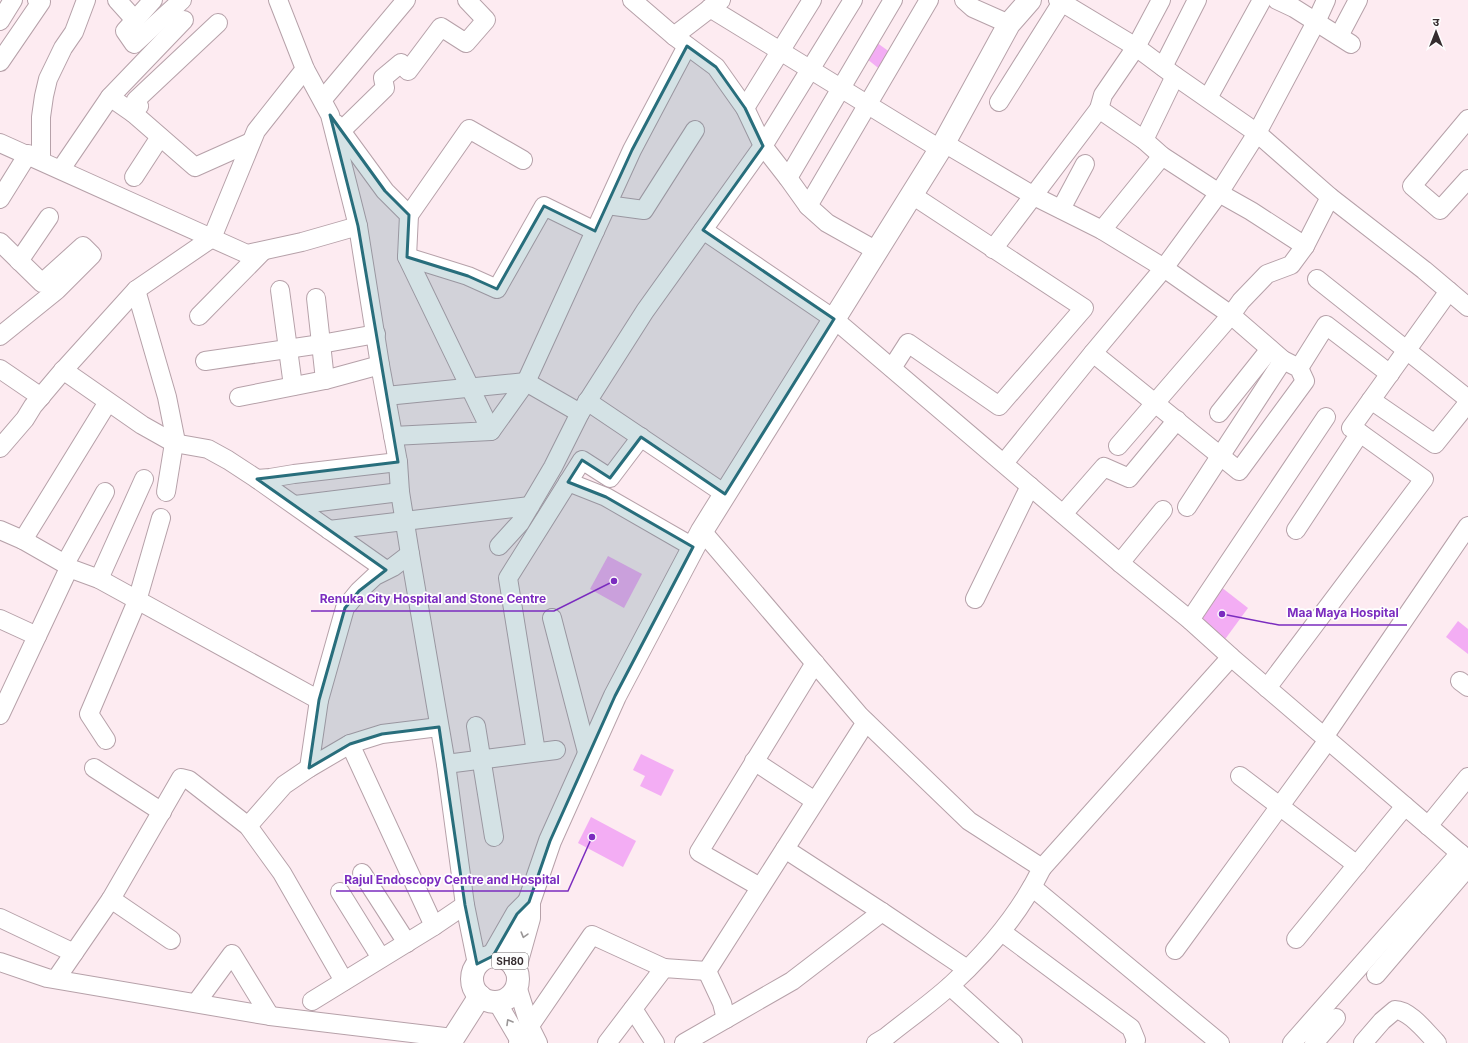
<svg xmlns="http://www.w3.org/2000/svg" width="1468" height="1043" viewBox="0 0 1468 1043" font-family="Inter,'Noto Sans Devanagari',sans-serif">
	<rect width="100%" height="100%" fill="#fdebf1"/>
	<g fill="#f3adf4">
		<polygon points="873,40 894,55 882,71 862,55"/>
		<polygon points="608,556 642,574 624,608 590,589"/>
		<polygon points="1221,587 1248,608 1223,642 1195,621"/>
		<polygon points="1458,621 1468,629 1468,654 1446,637"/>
		<polygon points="641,754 674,770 661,796 640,786 645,776 633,770"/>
		<polygon points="591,817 636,841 623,867 578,843"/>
	</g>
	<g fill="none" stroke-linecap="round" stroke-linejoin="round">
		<g stroke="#b6a1a9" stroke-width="20">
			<g id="minor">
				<polyline points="117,0 135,20 125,31 134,44 182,0"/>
				<polyline points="278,0 305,69 330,115 358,226 380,365 398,462 400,492 410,554 446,764 465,905 477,964"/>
				<polyline points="632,0 674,36 716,67 745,108 763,146 788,178 808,206 827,223 877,251"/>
				<polyline points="964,0 973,8 1009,24"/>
				<polyline points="1058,0 1136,47 1175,76 1257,133 1330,197 1424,270 1468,307"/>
				<polyline points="1277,0 1294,8 1351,44"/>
				<polyline points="710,8 940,149"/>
				<polyline points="135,20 153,0"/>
				<polyline points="0,21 13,0"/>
				<polyline points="674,36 721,0"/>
				<polyline points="1339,36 1358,0"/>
				<polyline points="0,62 41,2 37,0"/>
				<polyline points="1163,67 1197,0"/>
				<polyline points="110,97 184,20"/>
				<polyline points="1208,98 1262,0"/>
				<polyline points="323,99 406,0"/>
				<polyline points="999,102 1062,2"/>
				<polyline points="745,108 812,0"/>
				<polyline points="1099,109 1103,95 1136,47 1161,0"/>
				<polyline points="133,113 195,167 251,142"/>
				<polyline points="1468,119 1412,186 1440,210 1468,179"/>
				<polyline points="336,124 385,191 409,215 407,257 491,431 393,436"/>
				<polyline points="341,131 385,88 383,78 401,63 408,71 441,27 466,43 486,20 467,0"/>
				<polyline points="1144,140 1175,76"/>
				<polyline points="0,143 247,254 302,242 358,226"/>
				<polyline points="944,143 1034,196 1102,230 1164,268 1231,315 1283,360 1299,368 1305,381 1239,471 1093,353"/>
				<polyline points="41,160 41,117 44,96 48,79 63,48 74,32 86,0"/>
				<polyline points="61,169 110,97 133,113 139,106 136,100 218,23"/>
				<polyline points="134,177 160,137"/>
				<polyline points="788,178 893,0"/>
				<polyline points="0,199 28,154"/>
				<polyline points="607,205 644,210 695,130"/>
				<polyline points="808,206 929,0"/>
				<polyline points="1061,209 1085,164"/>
				<polyline points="409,215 469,129 523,160"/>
				<polyline points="703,230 834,319 1120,563 1190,620 1231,657 1468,860"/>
				<polyline points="1102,230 1162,156"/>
				<polyline points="0,242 42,283 83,246 92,255 57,290 0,336"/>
				<polyline points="993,249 1099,109 1144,140 1162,156 1219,193 1251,211 1305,246"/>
				<polyline points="407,257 468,276 497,289 544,206 595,231"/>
				<polyline points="19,261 49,217"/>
				<polyline points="1317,279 1468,399"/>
				<polyline points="136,290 167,397 175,437 166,492"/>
				<polyline points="280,290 293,386"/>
				<polyline points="316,298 325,380"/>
				<polyline points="199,316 263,251"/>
				<polyline points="205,361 321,344 376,334"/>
				<polyline points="892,368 908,343 999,406 1084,308 912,195"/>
				<polyline points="1299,368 1326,325 1390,374"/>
				<polyline points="0,369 41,397"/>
				<polyline points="63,370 142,425 174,443 208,449 228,460 257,479 386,570"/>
				<polyline points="386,396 526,382 580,413"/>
				<polyline points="239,397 325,380 380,365"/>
				<polyline points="1371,400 1435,444 1468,403"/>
				<polyline points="587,401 725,494"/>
				<polyline points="1219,413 1270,349"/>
				<polyline points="491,431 526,382 632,150 687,46"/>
				<polyline points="1118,446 1231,315 1241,301 1267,274 1291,265 1305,246 1330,197"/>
				<polyline points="0,448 25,419 33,406 60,374 136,290 212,238 256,131 305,69"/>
				<polyline points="1004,463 1093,353 1164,268 1219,193 1257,133 1316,22 1326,0"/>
				<polyline points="257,479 270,478 294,474 398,462"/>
				<polyline points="568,482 606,497 693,547"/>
				<polyline points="295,505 400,492"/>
				<polyline points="1187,507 1283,360"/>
				<polyline points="1063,514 1104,467 1129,478 1177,420"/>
				<polyline points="0,530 23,540 65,564 69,568 99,579 319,700 345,608 359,591 375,576 393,567 410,554"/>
				<polyline points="329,530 530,506"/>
				<polyline points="1296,530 1360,433 1351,428 1449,291"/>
				<path d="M702 531 860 716 969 821 1042 868C1020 913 987 952 951 985 930 1004 907 1020 886 1037L876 1043"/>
				<polyline points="23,540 108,402"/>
				<polyline points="499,546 520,523 553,467 580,413 645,311 763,146 853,0"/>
				<polyline points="1120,563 1163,510"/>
				<polyline points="65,564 105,492"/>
				<polyline points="99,579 144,479"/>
				<polyline points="975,599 1030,486"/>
				<polyline points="552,618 588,756"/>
				<polyline points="0,619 37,636"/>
				<polyline points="1190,620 1326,417"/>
				<polyline points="1460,681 1468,687"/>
				<polyline points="1267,688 1424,479 1360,433"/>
				<polyline points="0,715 69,568"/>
				<polyline points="476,726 494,837"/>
				<polyline points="1324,737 1468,526"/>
				<polyline points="106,740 89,714 137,601 161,518"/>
				<polyline points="350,744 434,926"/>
				<polyline points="536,752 508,578 582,460 610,478 641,437"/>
				<polyline points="754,761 815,801"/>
				<polyline points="446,764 556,750"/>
				<polyline points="94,768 162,812"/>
				<polyline points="309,768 319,700"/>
				<polyline points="1240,776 1357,865"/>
				<polyline points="248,826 284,785 309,768 350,744 382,734 439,727"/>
				<polyline points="1428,826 1468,777"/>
				<polyline points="785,849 882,912 967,969"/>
				<polyline points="1042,868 1231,657"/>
				<polyline points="362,873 407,943"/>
				<polyline points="760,887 699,852 815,663"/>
				<polyline points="1032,887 1220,1043"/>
				<polyline points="340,892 381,958"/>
				<polyline points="111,899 181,778 189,780 248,826 282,873 344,981"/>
				<polyline points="0,918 74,953"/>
				<polyline points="1002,932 1131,1028 1136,1040 1135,1043"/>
				<polyline points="1296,939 1405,806"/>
				<polyline points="1175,950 1328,740"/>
				<polyline points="0,962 47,978 270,1016 453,1038"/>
				<polyline points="707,971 722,1003 726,1019"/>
				<polyline points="1376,975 1468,867"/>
				<polyline points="56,979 111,899 171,940"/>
				<polyline points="517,986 530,1027 538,1043"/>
				<polyline points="950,986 1013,1043"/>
				<polyline points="312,1001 434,926 465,905"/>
				<polyline points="497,1002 521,1043"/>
				<polyline points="196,1003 232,954 270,1016"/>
				<polyline points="633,1009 655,1043"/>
				<polyline points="518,1043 592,935 664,968"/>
				<polyline points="607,1043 664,968 707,971 866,722"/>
				<polyline points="684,1043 792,981 882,912"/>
				<polyline points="1292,1043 1460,853"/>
				<polyline points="1314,1043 1336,1018"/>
				<path d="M1363 1043 1382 1021 1395 1010C1410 1010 1427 1033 1437 1043"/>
			</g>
		</g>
		<g stroke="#b6a1a9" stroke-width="24">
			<g id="major">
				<polyline points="493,956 517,914 529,902"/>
				<circle cx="495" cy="979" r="23"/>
				<polyline points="515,968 529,918 529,902 550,841 615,696 702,531 944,143 1009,24 1030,0"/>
				<polyline points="450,1043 480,996"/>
			</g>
		</g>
		<use href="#minor" stroke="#fff" stroke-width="18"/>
		<use href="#major" stroke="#fff" stroke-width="22"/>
	</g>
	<defs><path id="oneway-chevron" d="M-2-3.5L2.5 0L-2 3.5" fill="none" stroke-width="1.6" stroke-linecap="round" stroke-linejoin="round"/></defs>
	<g stroke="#9a9697">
		<use href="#oneway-chevron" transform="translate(524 935) rotate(106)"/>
		<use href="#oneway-chevron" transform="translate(509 1022) rotate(-120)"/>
	</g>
	<path fill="#286e7c" fill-opacity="0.2" stroke="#286e7c" stroke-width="3" stroke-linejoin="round" d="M687 46 716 67 745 108 763 146 703 230 834 319 725 494 641 437 610 478 582 460 568 482 606 497 693 547 615 696 550 841 529 902 517 914 493 956 477 964 465 905 439 727 382 734 350 744 309 768 319 700 345 608 359 591 386 570 257 479 398 462 358 226 330 115 385 191 409 215 407 257 468 276 497 289 544 206 595 231 632 150Z"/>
	<g text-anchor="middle" stroke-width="3.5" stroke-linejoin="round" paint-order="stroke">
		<rect fill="#fefefe" stroke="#716b6d" stroke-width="1" x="492" y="953" width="36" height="16" rx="3"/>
		<g font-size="10" font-weight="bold" fill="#352c2f">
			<text x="510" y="965">SH80</text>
		</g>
	</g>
	<path fill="none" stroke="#7b2cbf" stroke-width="1.5" d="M614 581L554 611H311M1222 614L1279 625H1407M592 837L568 891H336"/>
	<g fill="#7b2cbf" stroke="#fefefe" stroke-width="1.5">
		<circle cx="614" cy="581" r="4"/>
		<circle cx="1222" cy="614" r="4"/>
		<circle cx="592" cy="837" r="4"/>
	</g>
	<g font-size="12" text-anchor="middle" font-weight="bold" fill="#7b2cbf" stroke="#fefefe" stroke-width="3.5" stroke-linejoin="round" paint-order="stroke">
		<text x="433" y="603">Renuka City Hospital and Stone Centre</text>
		<text x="1343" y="617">Maa Maya Hospital</text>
		<text x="452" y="884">Rajul Endoscopy Centre and Hospital</text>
	</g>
	<g transform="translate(1436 32)" stroke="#fefefe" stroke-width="3" paint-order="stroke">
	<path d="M0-3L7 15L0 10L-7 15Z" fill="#352c2f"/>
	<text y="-6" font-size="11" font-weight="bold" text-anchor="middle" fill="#352c2f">उ</text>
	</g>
</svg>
